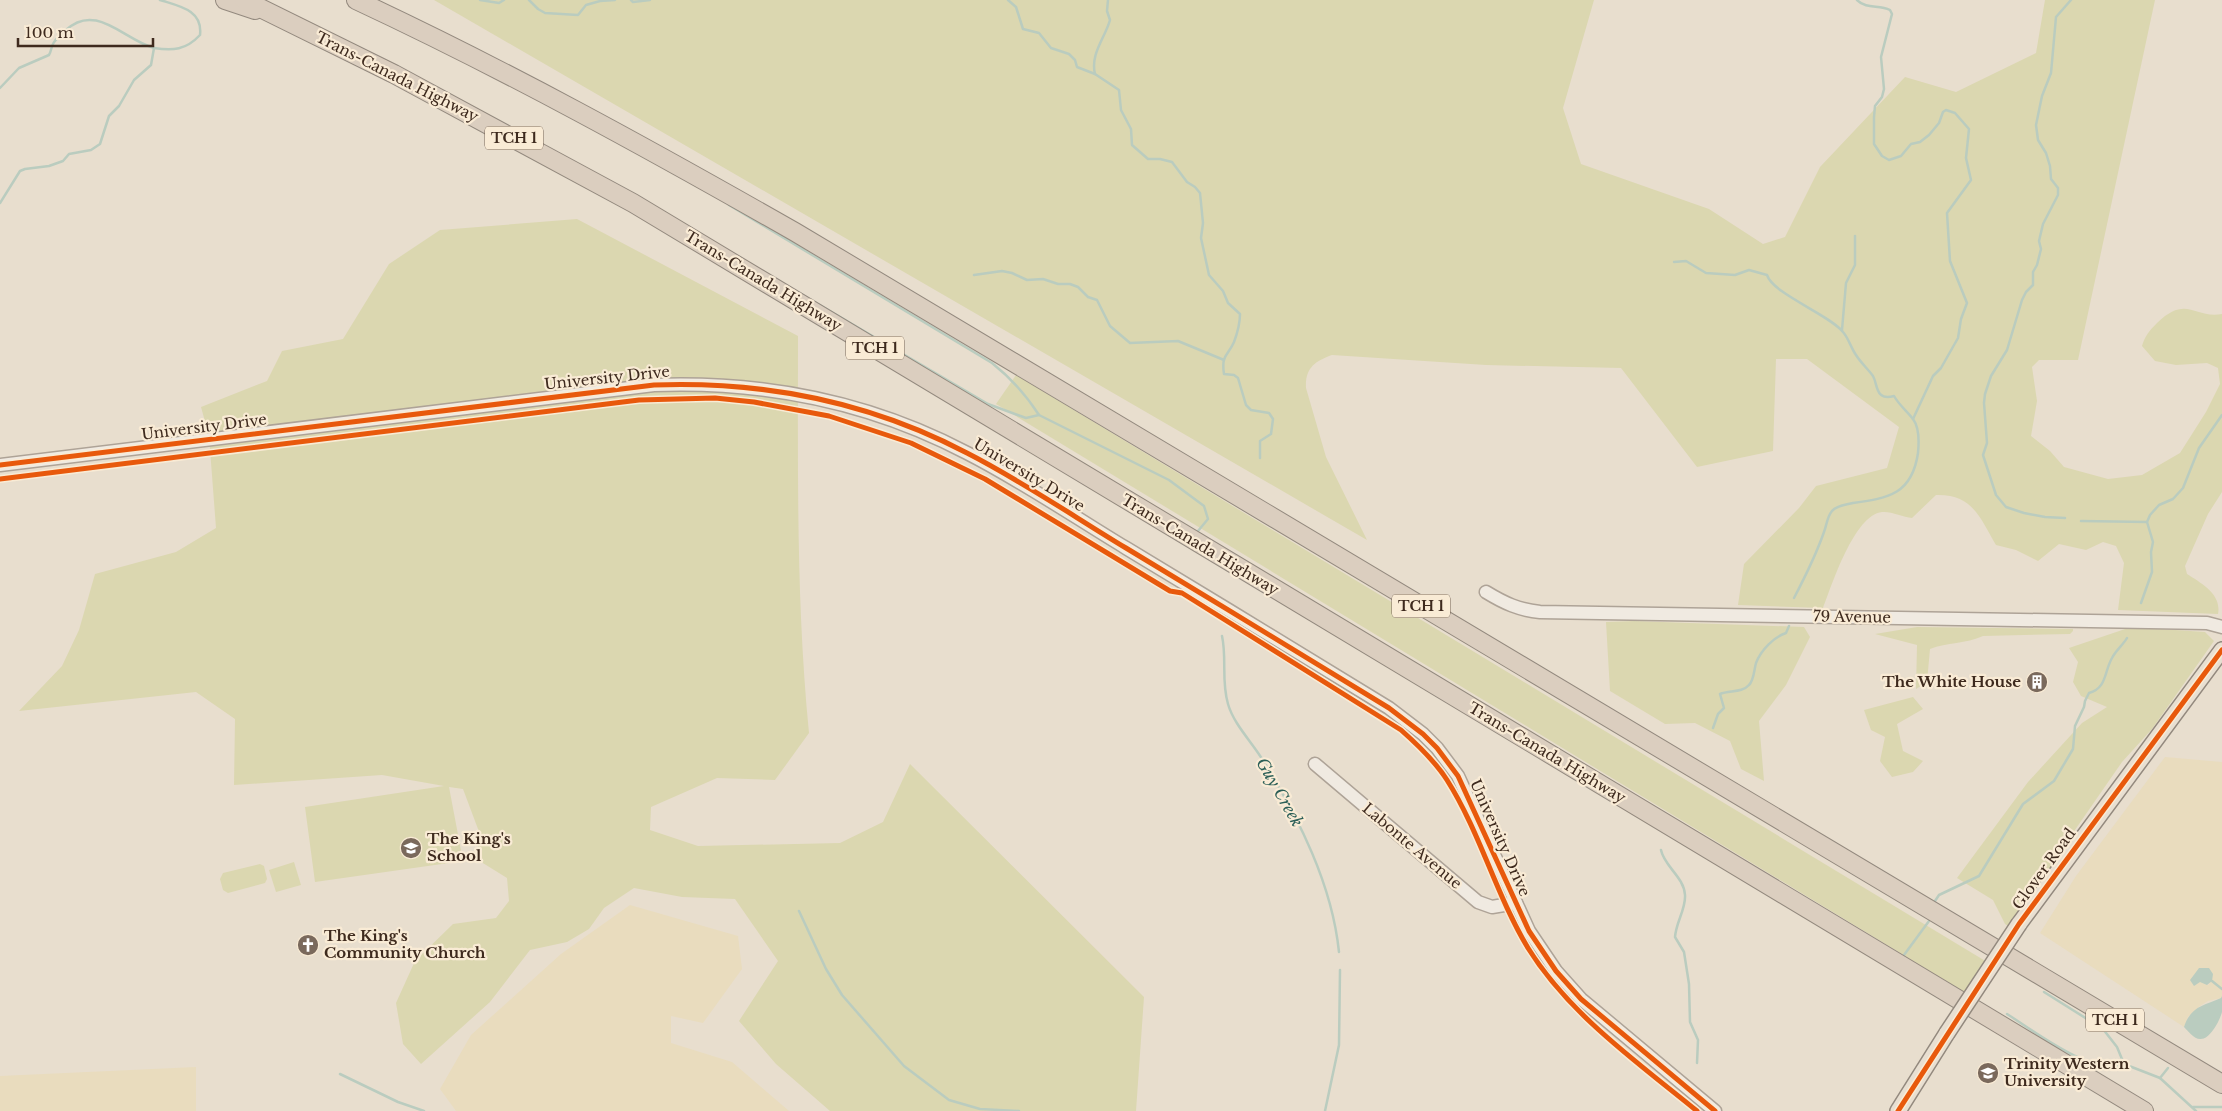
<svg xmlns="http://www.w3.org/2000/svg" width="2222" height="1111" viewBox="0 0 2222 1111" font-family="'Libre Baskerville',serif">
	<rect width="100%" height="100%" fill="#e8dece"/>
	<g fill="#e9dcbe" fill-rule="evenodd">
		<path d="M2165 757 2222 762V996L2221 998 2208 1001 2200 1006 2188 1017 2184 1027 2040 933 2076 876ZM2209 968 2210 983 2208 985 2192 977 2195 974Z"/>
		<polygon points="630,905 738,936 742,969 703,1023 671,1016 671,1043 732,1062 789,1111 456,1111 440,1089 471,1035 561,954"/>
		<polygon points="196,1067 196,1111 0,1111 0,1076"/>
	</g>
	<g fill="#dbd7b0">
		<path d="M434 0H1594L1563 108 1581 164 1709 209 1763 244 1785 237 1820 167 1905 77 1956 92 2036 53 2045 0H2155L2078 360H2039L2032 367 2037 401 2031 436 2050 451 2064 467 2108 479 2142 475 2180 453 2206 412 2220 384 2218 368 2207 363 2176 365 2155 361 2142 346C2145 336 2149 331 2157 323 2187 294 2194 319 2222 314V492L2208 514 2185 566 2187 574C2201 583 2222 594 2218 614L2118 610 2124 563 2116 546 2103 542 2086 550 2059 544 2038 561 2016 550 1996 545C1980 518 1973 494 1936 495L1912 518C1903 517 1891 511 1882 512 1854 515 1832 585 1823 608L1738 605 1744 564 1799 508 1816 486 1887 468 1899 427 1807 359H1776L1773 451 1697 467 1621 368 1486 365 1332 355C1315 361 1305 368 1306 388L1326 457 1367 540Z"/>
		<path d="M577 219 798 336C798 469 796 601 809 733L775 780 717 778 651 807 650 830 698 846 840 843 883 822 910 764 1144 997 1136 1111H830L776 1064 739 1021 778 961 735 899 682 897 634 888 604 908 589 929 567 942 530 950 490 1002 421 1064 403 1044 396 1003 415 961 453 924 496 918 509 901 507 878 478 860V829L463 789 449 787 463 861 315 882 305 807 444 786 382 775 234 785 235 719 196 692 19 711 62 666 79 630 95 574 176 552 216 528 209 436 201 407 267 381 282 351 343 339 389 264 440 230Z"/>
		<polygon points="1016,375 1987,962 1966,993 996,404"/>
		<polygon points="1634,621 1804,627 1810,637 1786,685 1759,721 1764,781 1741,769 1730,741 1695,723 1665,724 1610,691 1606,622"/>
		<path d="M1917 627 2073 629V631L2070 634 1983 636C1966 644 1947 642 1930 649L1927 682 1916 689 1917 645 1875 634Z"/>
		<polygon points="2131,627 2205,632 2214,641 2152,729 2122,762 2059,853 2051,874 2015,931 2005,924 1993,900 1957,878 2028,782 2082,723 2107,707 2081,696 2073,682 2078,662 2069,648"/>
		<polygon points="1913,697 1923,709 1897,724 1903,751 1923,761 1913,772 1892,777 1880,761 1885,737 1871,730 1864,710"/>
		<polygon points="294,862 301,885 276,892 269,870"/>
		<polygon points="260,864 264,866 267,879 265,883 228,893 223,890 220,879 223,873"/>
	</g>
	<g fill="#baccbf">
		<polygon points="2199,968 2209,968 2213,974 2212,981 2207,985 2200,982 2194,986 2190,980"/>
		<path d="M2222 996C2222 1001 2222 1007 2222 1012 2220 1020 2210 1040 2200 1039 2194 1039 2188 1031 2184 1027 2191 1006 2203 1006 2221 998Z"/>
	</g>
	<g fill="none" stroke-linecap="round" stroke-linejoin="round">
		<g stroke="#baccbf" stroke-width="2.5">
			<polyline points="480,0 499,3 504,0"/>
			<polyline points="529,0 538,9 545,13 578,15 586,5 600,1 615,0"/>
			<polyline points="631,0 633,2 650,0"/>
			<path d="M1008 0 1016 7 1023 29 1039 33 1051 48 1069 54 1075 60 1077 67 1095 74 1119 90 1121 110 1131 129 1132 145 1148 159H1160L1172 162 1187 182 1195 187 1200 193 1203 223 1201 238 1209 275 1223 291 1228 303 1240 314C1240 323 1237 334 1234 342 1228 356 1221 354 1224 374L1234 375 1238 378 1246 405 1251 410 1269 413 1273 419 1271 434 1260 441V458"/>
			<path d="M1857 0C1867 10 1879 4 1890 10L1892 14 1881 57 1884 89 1882 97 1875 106 1874 117V144L1882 156 1889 160 1901 156 1911 144 1920 142 1929 135 1939 123 1943 112 1946 110 1955 113 1969 129 1966 158 1971 180 1947 213 1950 261 1967 303 1961 319 1958 338 1941 368 1933 376 1913 419"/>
			<path d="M1095 74C1090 54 1105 38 1110 20L1107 11 1108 0"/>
			<path d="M0 88 19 68 49 55C51 52 51 48 53 44 55 39 62 34 66 30 96 2 124 40 154 48"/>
			<path d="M0 203 20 171 25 169 49 166 63 161 69 154 91 150 100 144 109 116 119 106 134 80 151 65 154 48C173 51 186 50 200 35 203 10 179 6 160 0"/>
			<path d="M729 205 992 363C1011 378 1026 395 1039 415L1169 480 1204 506 1208 519 1198 531"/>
			<path d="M1674 262 1686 261 1706 273 1735 275 1749 270 1767 275C1773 294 1830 315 1843 332 1849 339 1851 348 1856 355 1861 363 1868 369 1873 376 1878 385 1875 401 1894 396 1899 405 1907 411 1913 419 1919 427 1919 443 1918 453 1912 494 1889 498 1853 503 1846 505 1837 505 1832 511 1827 517 1827 524 1824 532 1816 555 1805 577 1794 598"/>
			<polyline points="974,275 1002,271 1012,273 1027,280 1043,279 1058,284 1070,284 1078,287 1088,297 1097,300 1110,326 1130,343 1178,341 1224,360"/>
			<polyline points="801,294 988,404 1026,418 1039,415"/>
			<polyline points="1842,330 1846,283 1855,265 1855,236"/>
			<polyline points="2065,518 2045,517 2024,513 2006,507 1996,495 1983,455 1987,443 1984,403 1985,394 1991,376 2007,350 2022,300 2026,292 2033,285 2033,272 2037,265 2041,249 2039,241 2043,224 2058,195 2058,188 2051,179 2050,166 2046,153 2038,140 2036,125 2042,96 2051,73 2056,17 2071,0"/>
			<polyline points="2081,521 2147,522"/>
			<polyline points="2141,603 2152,572 2151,552 2153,542 2147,522 2150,515 2159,505 2173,499 2183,488 2199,448 2222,415"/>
			<path d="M1222 636C1227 658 1221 681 1228 704 1234 725 1253 743 1264 762 1299 819 1332 884 1339 952"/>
			<path d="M1713 728 1718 714 1724 708 1720 694C1729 690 1742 693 1749 685 1754 680 1754 670 1756 663 1761 650 1774 637 1786 633L1789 626"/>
			<path d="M1661 850C1664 866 1684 877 1685 895 1686 909 1676 922 1675 937L1684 952 1689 984 1690 1022 1698 1040 1697 1063"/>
			<path d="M1935 901 1939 895 1979 876 2023 804 2054 781 2073 749 2075 726 2084 707 2085 701 2089 693C2107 688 2104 672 2112 658 2116 650 2123 645 2127 638"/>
			<polyline points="799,911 826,969 842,995 904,1066 949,1100 980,1109 1019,1111"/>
			<polyline points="1904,955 1929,921"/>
			<polyline points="2212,981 2222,989"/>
			<polyline points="2044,992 2103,1029 2117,1047 2124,1064"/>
			<path d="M2007 1014C2034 1031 2093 1077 2124 1064L2160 1078 2196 1111"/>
			<polyline points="340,1074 398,1102 424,1111"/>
			<polyline points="2160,1078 2168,1068"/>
			<polyline points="2193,1107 2222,1107"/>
			<polyline points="1325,1111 1339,1045 1340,970"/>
		</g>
		<g stroke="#aea397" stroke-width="15">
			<g id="minor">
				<path d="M0 465 654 385C763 381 870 402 967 453 1022 481 1073 516 1126 548 1214 601 1301 654 1389 708L1423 734 1437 748 1458 776 1529 931 1556 971 1581 999 1715 1111"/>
				<path d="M1486 592C1504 603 1519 610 1540 612L2207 623 2222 627"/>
				<polyline points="1315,764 1478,902 1492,907 1516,903"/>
			</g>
		</g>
		<g stroke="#93897e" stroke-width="18">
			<g id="major">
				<polyline points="2019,924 2222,650"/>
				<polyline points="1898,1111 1947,1033"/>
			</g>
		</g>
		<g stroke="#93897e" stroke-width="20">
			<g id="highway">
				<polyline points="225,0 255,10"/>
				<polyline points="244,0 394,74 633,203 2144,1111"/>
				<path d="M356 0C506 70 651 150 795 232L2222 1084"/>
			</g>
		</g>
		<use href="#minor" stroke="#f0eae1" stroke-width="12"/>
		<use href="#major" stroke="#e8dfd1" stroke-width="15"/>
		<use href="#highway" stroke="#dbcebf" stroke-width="18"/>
		<g stroke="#93897e" stroke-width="18" stroke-linecap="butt">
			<polyline id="major-bridge" points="1947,1033 2019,924"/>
		</g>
		<use href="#major-bridge" stroke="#e8dfd1" stroke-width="15"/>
		<g stroke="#f9ebd5" stroke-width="8">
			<g id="cycleway">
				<path d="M0 465 654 385C763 381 870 402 967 453 1022 481 1073 516 1126 548 1214 601 1301 654 1389 708L1423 734 1437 748 1458 776 1529 931 1556 971 1581 999 1715 1111"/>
				<path d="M0 479 639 400 715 398 754 402 829 416 911 443 985 479 1170 591 1182 593 1401 730C1418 745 1435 761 1447 780 1480 832 1496 895 1528 948 1569 1014 1637 1062 1697 1111"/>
				<polyline points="1898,1111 2019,924 2222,650"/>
			</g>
		</g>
		<use href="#cycleway" stroke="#e8590c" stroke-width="5"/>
	</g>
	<defs>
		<g id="building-disc" transform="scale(1.125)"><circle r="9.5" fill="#7a695c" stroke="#f9ebd5"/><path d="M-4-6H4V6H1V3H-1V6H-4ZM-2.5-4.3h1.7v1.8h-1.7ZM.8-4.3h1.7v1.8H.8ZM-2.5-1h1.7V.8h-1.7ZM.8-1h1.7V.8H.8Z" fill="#fff"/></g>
		<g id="school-disc" transform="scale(1.125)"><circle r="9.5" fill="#7a695c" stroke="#f9ebd5"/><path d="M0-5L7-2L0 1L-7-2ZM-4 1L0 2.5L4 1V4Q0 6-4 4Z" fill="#fff"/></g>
		<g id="church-disc" transform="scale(1.125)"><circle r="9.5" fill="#7a695c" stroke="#f9ebd5"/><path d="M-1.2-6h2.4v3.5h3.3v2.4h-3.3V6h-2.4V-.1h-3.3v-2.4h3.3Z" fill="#fff"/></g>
		<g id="university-disc" transform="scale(1.125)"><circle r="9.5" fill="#7a695c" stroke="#f9ebd5"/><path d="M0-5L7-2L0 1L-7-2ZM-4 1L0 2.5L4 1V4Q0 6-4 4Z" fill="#fff"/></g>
	</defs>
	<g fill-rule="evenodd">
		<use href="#building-disc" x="2037" y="682"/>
		<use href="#school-disc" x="411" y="848"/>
		<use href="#church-disc" x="308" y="945"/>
		<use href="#university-disc" x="1988" y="1073"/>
	</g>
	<g text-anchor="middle" stroke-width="4.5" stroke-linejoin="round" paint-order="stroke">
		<g fill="#f9ebd5" stroke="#766455" stroke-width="1">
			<rect x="485" y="126.5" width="58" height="23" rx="4"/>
			<rect x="846" y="336.5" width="58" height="23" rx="4"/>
			<rect x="1392" y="594.5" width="58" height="23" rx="4"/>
			<rect x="2086" y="1008.5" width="58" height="23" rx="4"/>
		</g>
		<g font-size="14" font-weight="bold" fill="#3e2a1e">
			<text x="514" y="143">TCH 1</text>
			<text x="875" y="353">TCH 1</text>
			<text x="1421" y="611">TCH 1</text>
			<text x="2115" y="1025">TCH 1</text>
		</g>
		<g font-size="15" fill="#3e2a1e" stroke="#f9ebd5">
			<text transform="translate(397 77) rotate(27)" y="5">Trans-Canada Highway</text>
			<text transform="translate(763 281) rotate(31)" y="5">Trans-Canada Highway</text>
			<text transform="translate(607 378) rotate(-6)" y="5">University Drive</text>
			<text transform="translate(204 427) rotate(-7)" y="5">University Drive</text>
			<text transform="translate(1029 475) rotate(31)" y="5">University Drive</text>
			<text transform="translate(1200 545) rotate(31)" y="5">Trans-Canada Highway</text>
			<text transform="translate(1852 617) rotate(1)" y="5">79 Avenue</text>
			<text transform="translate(1547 753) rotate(31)" y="5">Trans-Canada Highway</text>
			<text transform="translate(1500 838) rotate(66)" y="5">University Drive</text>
			<text transform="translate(1412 846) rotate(40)" y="5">Labonte Avenue</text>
			<text transform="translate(2044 869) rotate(-54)" y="5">Glover Road</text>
		</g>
		<g font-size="15" font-weight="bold" fill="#3e2a1e" stroke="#f9ebd5" text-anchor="start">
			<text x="2021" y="687" text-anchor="end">The White House</text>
			<text x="427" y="844">The King's<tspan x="427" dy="17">School</tspan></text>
			<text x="324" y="941">The King's<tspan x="324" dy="17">Community Church</tspan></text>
			<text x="2004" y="1069">Trinity Western<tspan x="2004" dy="17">University</tspan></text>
		</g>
		<g font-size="16" font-style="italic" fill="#2b5f57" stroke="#f9ebd5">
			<text transform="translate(1280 792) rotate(60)" y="6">Guy Creek</text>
		</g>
	</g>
	<path d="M18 38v8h135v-8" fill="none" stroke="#3e2a1e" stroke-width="2.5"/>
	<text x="25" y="38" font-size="15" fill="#3e2a1e" stroke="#f9ebd5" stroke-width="4" paint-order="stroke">100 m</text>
</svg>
